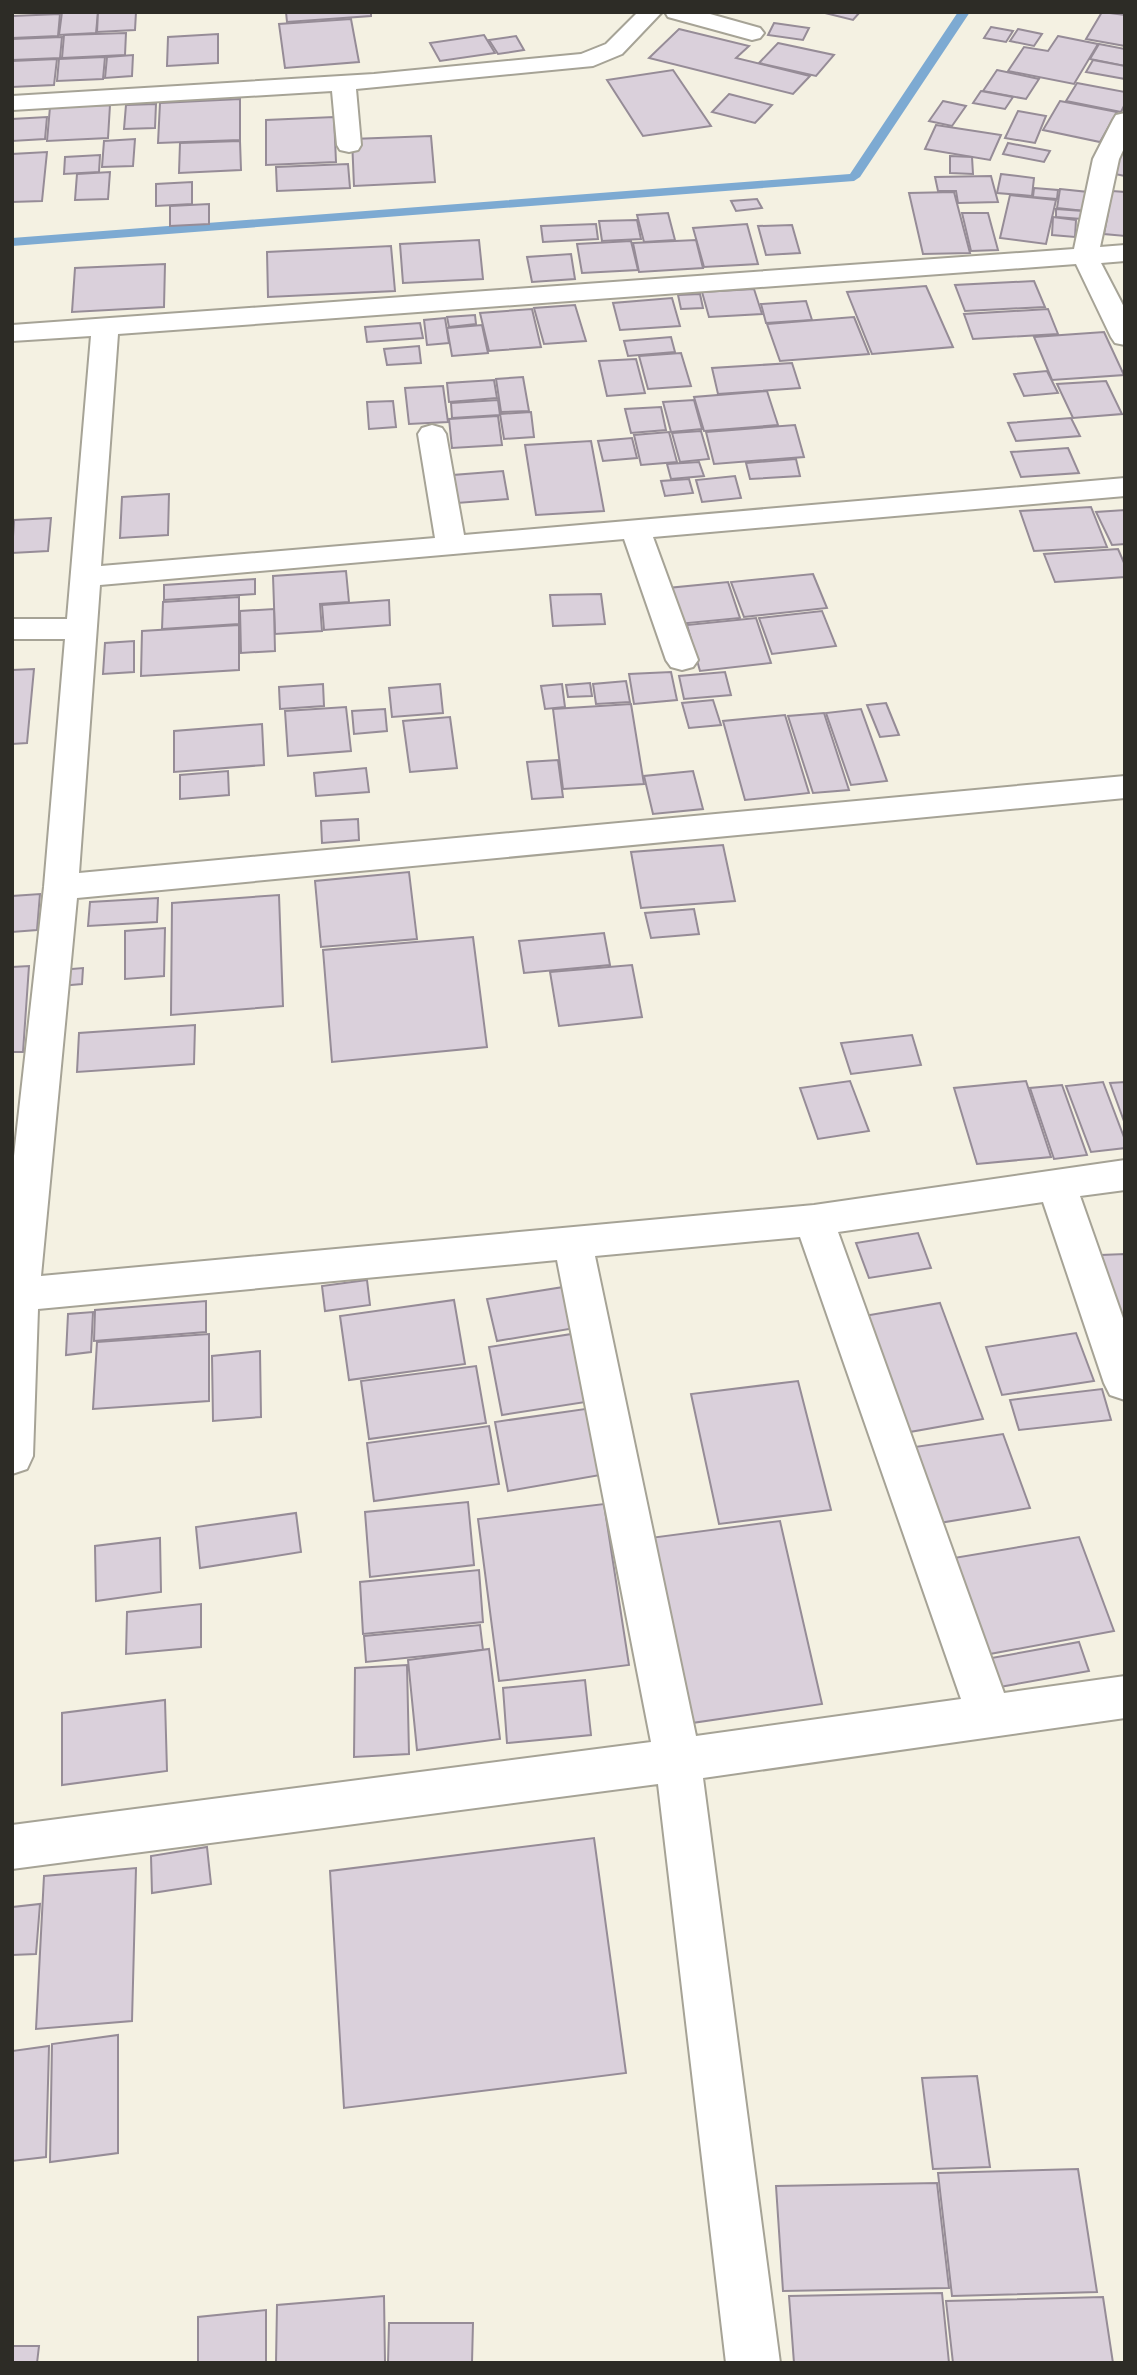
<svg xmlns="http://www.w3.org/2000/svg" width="1137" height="2375" viewBox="0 0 1137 2375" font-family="'IBM Plex Sans',sans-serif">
	<rect width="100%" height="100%" fill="#f4f1e2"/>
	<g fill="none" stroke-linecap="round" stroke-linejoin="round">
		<polygon fill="#7daad2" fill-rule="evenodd" points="958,12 970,12 860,177 854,181 12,246 12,238 850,174"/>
	</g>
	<g fill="#dad0db" stroke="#968c97" stroke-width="2">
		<polygon points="62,12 98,12 96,33 59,35"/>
		<polygon points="98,12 136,12 135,30 97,32"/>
		<polygon points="286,12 371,12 371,16 287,22"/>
		<polygon points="821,12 860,12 853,20"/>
		<polygon points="1102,12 1125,15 1125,46 1086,39"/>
		<polygon points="60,14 58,36 12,38 12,16"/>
		<polygon points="351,19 359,62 285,68 279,24"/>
		<polygon points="774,23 809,28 803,40 768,35"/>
		<polygon points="991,27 1013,31 1006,42 984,38"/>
		<polygon points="679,29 749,46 736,58 810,76 793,94 649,58"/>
		<polygon points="1018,29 1042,34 1034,46 1010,41"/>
		<polygon points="126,33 125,55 62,58 64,35"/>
		<polygon points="218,34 218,63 167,66 168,37"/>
		<polygon points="484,35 495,53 440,61 430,43"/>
		<polygon points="516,36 524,50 498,54 489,40"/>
		<polygon points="1058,36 1098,44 1074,84 1008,71 1024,47 1048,51"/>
		<polygon points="62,37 60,58 12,60 12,39"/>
		<polygon points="778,43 834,55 816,76 759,63"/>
		<polygon points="1099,44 1125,49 1125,66 1090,59"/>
		<polygon points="133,55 132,76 105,78 107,57"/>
		<polygon points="105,57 103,79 57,81 59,59"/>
		<polygon points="57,59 54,85 12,87 12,61"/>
		<polygon points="1093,60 1125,66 1125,79 1086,72"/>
		<polygon points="673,70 711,126 643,136 607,80"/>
		<polygon points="997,70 1039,79 1026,99 983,91"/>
		<polygon points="1077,83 1125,92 1125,104 1121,112 1066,101"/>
		<polygon points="981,91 1013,97 1005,109 973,103"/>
		<polygon points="729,94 772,105 755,123 712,112"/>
		<polygon points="240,99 240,140 158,143 160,103"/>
		<polygon points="943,101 966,106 952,126 929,121"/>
		<polygon points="1060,101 1117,112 1100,142 1043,130"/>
		<polygon points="156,104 155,128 124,129 126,105"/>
		<polygon points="110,105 108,138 47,141 50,107"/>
		<polygon points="1018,111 1046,116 1035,143 1005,138"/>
		<polygon points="47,117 45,139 12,141 12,119"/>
		<polygon points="334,117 336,162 266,165 266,120"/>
		<polygon points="936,125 1001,135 990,160 925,149"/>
		<polygon points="431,136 435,182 354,186 352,139"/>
		<polygon points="1125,137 1125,176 1110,173"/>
		<polygon points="135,139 133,166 102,167 104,141"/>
		<polygon points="240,141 241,170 179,173 180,143"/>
		<polygon points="1008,143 1050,151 1044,162 1003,154"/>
		<polygon points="47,152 42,201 12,202 12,154"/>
		<polygon points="100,155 99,172 64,174 65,157"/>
		<polygon points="950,156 972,157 973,174 950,173"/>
		<polygon points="348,164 350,188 277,191 276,167"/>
		<polygon points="110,172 108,199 75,200 77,174"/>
		<polygon points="1001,174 1034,178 1032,196 997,193"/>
		<polygon points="991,176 998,202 958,203 956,191 938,191 935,177"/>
		<polygon points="192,182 192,204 156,206 156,184"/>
		<polygon points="1034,188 1058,190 1057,199 1033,197"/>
		<polygon points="1060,189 1088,192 1085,211 1057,208"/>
		<polygon points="1112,191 1125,192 1125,236 1104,234"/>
		<polygon points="954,192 970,253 923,254 909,193"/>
		<polygon points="1010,195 1056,200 1046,244 1000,238"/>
		<polygon points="757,199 762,208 736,211 731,201"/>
		<polygon points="209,204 209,224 170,226 170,206"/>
		<polygon points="1056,209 1083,211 1082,219 1056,217"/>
		<polygon points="668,213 675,240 644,242 637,215"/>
		<polygon points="962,213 988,213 998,250 971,251"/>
		<polygon points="1053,217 1076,220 1075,237 1052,235"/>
		<polygon points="637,220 641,239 602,241 599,221"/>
		<polygon points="596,224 598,239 543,242 541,226"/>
		<polygon points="747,224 758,264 704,267 693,228"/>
		<polygon points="792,225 800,253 766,255 758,226"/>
		<polygon points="479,240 483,279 403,283 400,244"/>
		<polygon points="696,240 703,268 639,272 633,243"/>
		<polygon points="631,241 638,270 582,273 577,244"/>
		<polygon points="391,246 395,291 268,297 267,252"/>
		<polygon points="571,254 575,279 532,282 527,257"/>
		<polygon points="165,264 164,307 72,312 75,268"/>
		<polygon points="1034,281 1045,307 965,311 955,285"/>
		<polygon points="926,286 953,347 872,354 847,292"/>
		<polygon points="754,289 762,314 709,317 702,292"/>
		<polygon points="700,294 703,308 681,309 678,295"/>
		<polygon points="672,298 680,326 620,330 613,303"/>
		<polygon points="806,301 812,320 766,323 761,304"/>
		<polygon points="575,305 586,341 544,344 534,308"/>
		<polygon points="532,309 541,347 489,351 480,313"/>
		<polygon points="1048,309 1058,334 973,339 964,314"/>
		<polygon points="475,315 476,324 449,327 447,317"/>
		<polygon points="854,317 869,354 780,361 767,324"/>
		<polygon points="445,318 449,343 427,345 424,320"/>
		<polygon points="420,323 423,338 367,342 365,327"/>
		<polygon points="482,325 488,353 452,356 447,328"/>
		<polygon points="1104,332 1124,375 1052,380 1034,337"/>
		<polygon points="671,337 675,352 628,356 624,341"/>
		<polygon points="419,346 421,363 387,365 384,349"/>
		<polygon points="681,353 691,386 648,389 639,356"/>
		<polygon points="636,359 645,393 607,396 599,361"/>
		<polygon points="792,363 800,388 718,394 712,368"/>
		<polygon points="1047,371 1058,393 1024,396 1014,374"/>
		<polygon points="523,377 529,411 501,412 496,379"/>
		<polygon points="494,380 497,398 449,402 447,383"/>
		<polygon points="1106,381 1122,414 1073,418 1057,384"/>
		<polygon points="443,386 448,422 409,424 405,388"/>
		<polygon points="767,391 778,425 704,431 694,397"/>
		<polygon points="498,400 500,415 452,418 451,403"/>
		<polygon points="694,400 702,429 671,432 663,402"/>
		<polygon points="393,401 396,427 369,429 367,402"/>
		<polygon points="661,407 666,430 631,433 625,409"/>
		<polygon points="531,412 534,437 504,439 500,414"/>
		<polygon points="498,416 502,445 452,448 449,419"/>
		<polygon points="1071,418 1080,436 1016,441 1008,423"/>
		<polygon points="795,425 804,457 714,464 706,432"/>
		<polygon points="701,431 709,459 680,462 672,433"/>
		<polygon points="669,432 677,462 641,465 634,435"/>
		<polygon points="632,438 637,458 603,461 598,441"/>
		<polygon points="591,441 604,511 536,515 525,445"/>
		<polygon points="1068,448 1079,473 1021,477 1011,452"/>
		<polygon points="796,459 800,476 750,479 746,463"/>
		<polygon points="699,462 704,476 671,479 667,464"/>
		<polygon points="503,471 508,499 457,503 453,475"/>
		<polygon points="735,476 741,498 702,502 696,480"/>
		<polygon points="689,479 693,493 665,496 661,481"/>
		<polygon points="169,494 168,535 120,538 122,497"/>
		<polygon points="1091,507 1107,547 1034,551 1020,511"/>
		<polygon points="1125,510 1125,544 1112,545 1096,512"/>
		<polygon points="51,518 48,551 12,553 14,520"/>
		<polygon points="1118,549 1125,565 1125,577 1055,582 1044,554"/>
		<polygon points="346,571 349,602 320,604 322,631 275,634 273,576"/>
		<polygon points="813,574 827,608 744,617 731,582"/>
		<polygon points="255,579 255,594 164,600 164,585"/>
		<polygon points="728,582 740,618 678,624 668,588"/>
		<polygon points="601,594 605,624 553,626 550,595"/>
		<polygon points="239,597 239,624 162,629 163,602"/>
		<polygon points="389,600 390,625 324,630 322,605"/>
		<polygon points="274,609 275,651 241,653 240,611"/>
		<polygon points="822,611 836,646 772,654 759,618"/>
		<polygon points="756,618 771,663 700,671 687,625"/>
		<polygon points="239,625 239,670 141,676 142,631"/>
		<polygon points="134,641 134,672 103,674 105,643"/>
		<polygon points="34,669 27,743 12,744 12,670"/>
		<polygon points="671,672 677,700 634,704 629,674"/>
		<polygon points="725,672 731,695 684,699 679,676"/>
		<polygon points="626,681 630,702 596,704 593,684"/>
		<polygon points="590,683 592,696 568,697 566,685"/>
		<polygon points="323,684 324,706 280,709 279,687"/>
		<polygon points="440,684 443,713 392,717 389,688"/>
		<polygon points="562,684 565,707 545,709 541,686"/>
		<polygon points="713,700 721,725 689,728 682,703"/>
		<polygon points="886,703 899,735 880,737 867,705"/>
		<polygon points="631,704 644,784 563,789 553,709"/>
		<polygon points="346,707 351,751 288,756 285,711"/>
		<polygon points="385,709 387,731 354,734 352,711"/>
		<polygon points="861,709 887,781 851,785 826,713"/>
		<polygon points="824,713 849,790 813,793 788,716"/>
		<polygon points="785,715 809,793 745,800 723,721"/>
		<polygon points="450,717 457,768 410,772 403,721"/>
		<polygon points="262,724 264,765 174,772 174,731"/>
		<polygon points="558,760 563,797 532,799 527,762"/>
		<polygon points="366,768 369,792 316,796 314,773"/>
		<polygon points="228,771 229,795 180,799 180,775"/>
		<polygon points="693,771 703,809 653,814 644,776"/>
		<polygon points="358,819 359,840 322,843 321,821"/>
		<polygon points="723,845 735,901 641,908 631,852"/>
		<polygon points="409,872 417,939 321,947 315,881"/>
		<polygon points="40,894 37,930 12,932 12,896"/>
		<polygon points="279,895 283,1006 171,1015 172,903"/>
		<polygon points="158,898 157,922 88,926 90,902"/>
		<polygon points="694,909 699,934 651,938 645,913"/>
		<polygon points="165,928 164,976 125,979 125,931"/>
		<polygon points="604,933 610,965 524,973 519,941"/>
		<polygon points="473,937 487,1047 332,1062 323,950"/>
		<polygon points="632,965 642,1017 559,1026 550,972"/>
		<polygon points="29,966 23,1052 12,1052 12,967"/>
		<polygon points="83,968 82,984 60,986 60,970"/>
		<polygon points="195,1025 194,1064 77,1072 79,1033"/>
		<polygon points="912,1035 921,1065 851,1074 841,1043"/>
		<polygon points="850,1081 869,1131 818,1139 800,1088"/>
		<polygon points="1026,1081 1051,1157 977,1164 954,1088"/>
		<polygon points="1103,1082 1125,1140 1125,1148 1091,1152 1066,1086"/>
		<polygon points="1125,1082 1125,1124 1110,1083"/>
		<polygon points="1062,1085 1087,1155 1054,1159 1030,1088"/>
		<polygon points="918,1233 931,1268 869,1278 856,1243"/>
		<polygon points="1125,1254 1125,1345 1124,1345 1101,1255"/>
		<polygon points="367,1280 370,1305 325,1311 322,1286"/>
		<polygon points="570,1286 581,1327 497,1341 487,1299"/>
		<polygon points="454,1300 465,1364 349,1380 340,1316"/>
		<polygon points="206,1301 206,1332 94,1341 95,1310"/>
		<polygon points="940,1303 983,1419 904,1433 864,1316"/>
		<polygon points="93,1312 91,1352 66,1355 68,1314"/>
		<polygon points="578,1333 592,1401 502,1415 489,1347"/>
		<polygon points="1076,1333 1094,1381 1002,1395 986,1347"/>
		<polygon points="209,1334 209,1401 93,1409 97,1342"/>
		<polygon points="260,1351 261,1417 213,1421 212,1356"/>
		<polygon points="476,1366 486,1423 369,1439 361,1381"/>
		<polygon points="798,1381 831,1510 719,1524 691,1394"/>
		<polygon points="1102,1389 1111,1420 1019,1430 1010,1400"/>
		<polygon points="592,1408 606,1474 508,1491 495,1422"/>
		<polygon points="489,1426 499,1484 374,1501 367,1443"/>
		<polygon points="1003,1434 1030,1508 933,1524 908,1448"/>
		<polygon points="468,1502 474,1565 370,1577 365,1512"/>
		<polygon points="604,1504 629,1665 499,1681 478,1519"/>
		<polygon points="296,1513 301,1552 200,1568 196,1527"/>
		<polygon points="780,1521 822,1704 685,1724 650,1538"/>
		<polygon points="1079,1537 1114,1631 979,1656 948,1559"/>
		<polygon points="160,1538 161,1592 96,1601 95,1546"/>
		<polygon points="479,1570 483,1622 363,1634 360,1582"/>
		<polygon points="201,1604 201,1647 126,1654 127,1612"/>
		<polygon points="480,1625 483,1650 366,1662 364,1636"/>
		<polygon points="1079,1642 1089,1671 994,1688 986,1659"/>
		<polygon points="489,1649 500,1739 417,1750 408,1660"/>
		<polygon points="407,1665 409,1754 354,1757 355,1668"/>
		<polygon points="585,1680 591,1735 507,1743 503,1688"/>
		<polygon points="165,1700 167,1771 62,1785 62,1713"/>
		<polygon points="594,1838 626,2073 344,2108 330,1871"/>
		<polygon points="207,1847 211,1884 152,1893 151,1856"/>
		<polygon points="136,1868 132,2021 36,2029 44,1876"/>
		<polygon points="40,1904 36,1954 12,1955 13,1907"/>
		<polygon points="118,2035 118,2153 50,2162 52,2044"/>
		<polygon points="49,2046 46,2157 12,2161 12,2051"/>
		<polygon points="977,2076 990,2167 933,2169 922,2078"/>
		<polygon points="1078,2169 1097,2292 952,2296 938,2173"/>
		<polygon points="937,2183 949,2288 783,2291 776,2186"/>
		<polygon points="942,2293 949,2363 794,2363 789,2296"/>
		<polygon points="384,2296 385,2362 276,2363 277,2305"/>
		<polygon points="1103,2297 1113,2363 953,2363 946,2301"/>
		<polygon points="266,2310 266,2363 198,2363 198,2317"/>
		<polygon points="389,2323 473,2323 472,2363 388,2363"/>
		<polygon points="12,2346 39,2346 37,2363 12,2363"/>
	</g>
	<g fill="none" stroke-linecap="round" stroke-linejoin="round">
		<g stroke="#a6a396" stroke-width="4">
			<g id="minor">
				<polygon points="638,12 662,12 622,54 593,66 356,89 361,145 358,150 349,152 340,150 337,145 332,91 12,110 12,96 374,74 581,54 606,44"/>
				<polygon points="665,12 703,12 760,28 764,33 760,38 752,40 668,17"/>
				<path d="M1125 113V146L1119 159 1100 247 1125 245V261L1101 263 1125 309V345L1115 343 1111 337 1076 264 118 334 101 566 435 538 418 434 422 428 432 425 442 428 446 434 464 535 1125 478V496L653 537 698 660 693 667 682 670 671 667 666 660 624 539 100 585 79 873 1125 776V798L77 898 41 1276 814 1205 1125 1160V1190L1080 1196 1125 1324V1400L1110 1395 1104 1383 1043 1202 838 1232 1004 1693 1125 1676V1718L703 1778 780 2363H726L658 1784 12 1869V1825L651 1742 557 1260 38 1309 33 1456 27 1469 12 1474V1174L44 887 65 639H12V619H67L91 336 12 341V325L1074 249 1093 159 1113 120 1116 115ZM800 1237 961 1699 696 1736 595 1256Z"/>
			</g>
		</g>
		<use href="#minor" fill="#fff" fill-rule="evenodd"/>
	</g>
	<rect width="1137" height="2375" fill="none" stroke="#2d2c26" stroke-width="28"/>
</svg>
